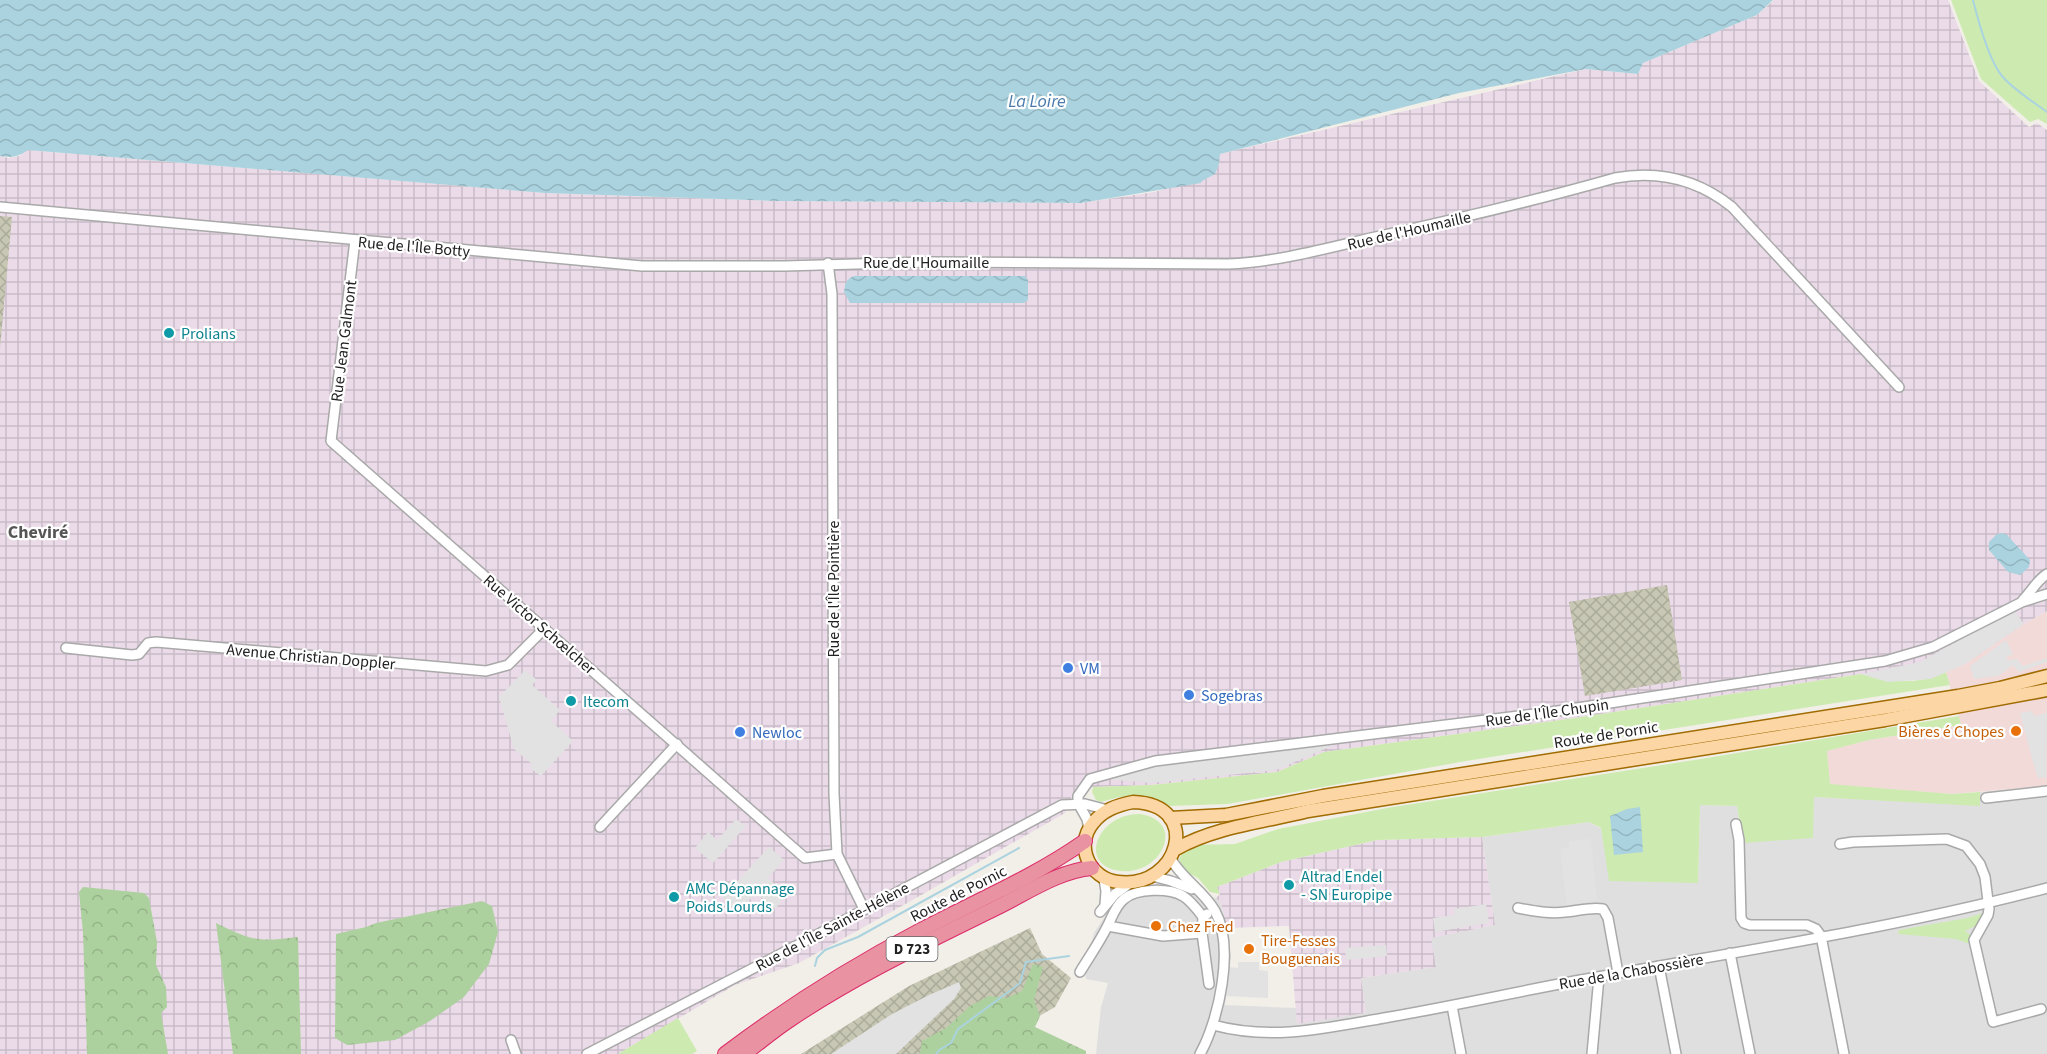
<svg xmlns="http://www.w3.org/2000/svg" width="2047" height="1054" viewBox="0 0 2047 1054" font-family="'Source Sans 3',sans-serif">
	<defs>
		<pattern id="industrial-grid" width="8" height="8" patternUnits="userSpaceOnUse" patternTransform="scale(1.5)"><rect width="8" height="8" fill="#ebdbe8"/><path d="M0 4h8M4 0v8" fill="none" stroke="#c9bcc7"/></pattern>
		<pattern id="construction-cross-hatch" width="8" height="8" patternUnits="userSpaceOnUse" patternTransform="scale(1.5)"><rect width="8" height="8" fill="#c7c7b4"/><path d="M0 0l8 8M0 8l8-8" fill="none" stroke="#abab9a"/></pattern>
		<pattern id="forest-crowns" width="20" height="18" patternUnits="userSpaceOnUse" patternTransform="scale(1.5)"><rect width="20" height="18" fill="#add19e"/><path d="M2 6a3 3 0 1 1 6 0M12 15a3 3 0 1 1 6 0" fill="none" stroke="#95b388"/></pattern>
		<pattern id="water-waves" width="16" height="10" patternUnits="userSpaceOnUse" patternTransform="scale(1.5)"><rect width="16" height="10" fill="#aad3df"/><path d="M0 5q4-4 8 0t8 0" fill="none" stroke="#92b5bf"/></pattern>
	</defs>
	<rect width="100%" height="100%" fill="#f2efe9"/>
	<polygon fill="#e0dfdf" points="2047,786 2047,1054 1096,1054 1101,1007 1108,983 1086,979 1085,971 1094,933 1118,896 1128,891 1156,887 1216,898 1221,903 1227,928 1231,957 1225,1005 1296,1008 1297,1023 1366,1013 1361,978 1435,967 1430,938 1495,925 1482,837 1589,822 1698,883 1700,805 1737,806 1743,843 1813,797 1979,805 1980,792"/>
	<polygon fill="#f2dad9" points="2047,611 2047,786 1952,794 1830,785 1826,751 1869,740 1961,725 1946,672 1965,664 2024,624"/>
	<g fill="url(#industrial-grid)">
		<polygon points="1774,0 1948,0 1979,81 2029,127 2037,123 2047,130 2047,611 2024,624 1965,664 1888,682 1861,674 1575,718 1324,752 1277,772 1151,785 1093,787 1072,796 1065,813 909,902 799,963 735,985 618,1054 0,1054 0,156 9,158 19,156 27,150 545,193 777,201 1081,203 1154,192 1208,178 1219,165 1219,154 1586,69 1638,74 1643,63 1757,15"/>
		<polygon points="1482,837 1495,925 1431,938 1436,967 1361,978 1366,1013 1297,1024 1289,926 1227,928 1221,903 1216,898 1220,894 1217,887 1281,862 1377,840"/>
	</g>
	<g fill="url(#construction-cross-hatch)">
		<polygon points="0,216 12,217 0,348"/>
		<polygon points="1667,585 1682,680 1585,696 1569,602"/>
		<polygon points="1030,928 1042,954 1071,978 1055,1007 1022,1026 1006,1054 801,1054 909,986"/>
	</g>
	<g fill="#cdebb0">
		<polygon points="1951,0 2047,0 2047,124 2038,119 2030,122 1981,79"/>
		<path d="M1946 672 1950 685 1466 761 1228 804 1168 806 1155 798 1136 796 1119 797 1101 802 1096 800 1092 792 1093 787 1151 785 1277 772 1324 752 1575 718 1861 674C1891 683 1917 685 1946 672Z"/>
		<polygon points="1959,716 1961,725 1869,740 1827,751 1830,784 1952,794 1980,792 1980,806 1814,797 1813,838 1743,843 1737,806 1700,805 1698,883 1609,881 1601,828 1589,822 1482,837 1377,840 1281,862 1217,887 1220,894 1210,892 1198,878 1183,870 1179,859 1184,849 1191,845 1235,844 1278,829 1387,808 1707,758"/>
		<path d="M1140 814C1190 822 1158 881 1115 870 1078 861 1100 813 1140 814Z"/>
		<polygon points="1983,913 1983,916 1977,925 1965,931 1971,935 1970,944 1956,939 1898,934 1899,930 1967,918"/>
		<polygon points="678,1018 697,1051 692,1054 618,1054"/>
	</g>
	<g fill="url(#forest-crowns)">
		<polygon points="83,887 144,893 149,898 157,942 156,965 166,987 167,1007 161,1013 168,1054 87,1054 83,933 79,892"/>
		<polygon points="482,901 492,906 498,932 489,964 464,997 430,1021 395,1040 347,1045 335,1038 336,934 366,927 376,923"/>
		<path d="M216 923C252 941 258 942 298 937L301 1054H233Z"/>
		<polygon points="1033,964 1043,967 1034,1000 1040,1016 1035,1027 1086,1051 1086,1054 920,1054 922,1041 946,1028 970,1006 989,996 1007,998 1022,991"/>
	</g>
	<g fill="#e2e2e2">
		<polygon points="2014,610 2024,624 1965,664 1931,679 1888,682 1861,674 1920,662"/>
		<polygon points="2006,640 2013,654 2006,657 2008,660 2017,659 2023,666 2047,658 2047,662 2019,672 2013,665 1998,676 1974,679 1970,666"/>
		<polygon points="525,670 537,680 532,685 560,710 551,721 573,741 541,776 530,768 532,764 514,749 499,697"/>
		<polygon points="2032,711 2034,716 2047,713 2046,781 2045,777 2038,778 2033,762 2020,713"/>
		<polygon points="1334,745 1276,770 1151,783 1105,779 1155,766"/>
		<polygon points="736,819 746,826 713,863 695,848 708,832 717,840"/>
		<polygon points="1591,839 1597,900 1567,907 1560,849 1569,847 1569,841"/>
		<polygon points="769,847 784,860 768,878 787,895 775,909 756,893 738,912 722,898"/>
		<polygon points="1486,904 1489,923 1435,932 1433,918 1455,915 1454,909"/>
		<polygon points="1386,945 1387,956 1346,960 1345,948"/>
		<polygon points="1238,962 1259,962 1259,970 1268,971 1268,998 1226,996 1229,967 1238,968"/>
		<polygon points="959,982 961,988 954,999 896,1054 831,1054 892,1014 929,995"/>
	</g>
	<g fill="url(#water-waves)">
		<path d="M0 0H1773L1757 15 1643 63 1638 74 1586 69 1459 93 1220 154 1219 164 1215 174 1202 181 1201 183 1081 203 777 201 545 193 28 150C18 157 12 158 0 156Z"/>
		<path d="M854 276H1025L1028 280V300L1024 303H850L844 292C845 284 846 279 854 276Z"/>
		<polygon points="2003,533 2007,535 2030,560 2029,567 2020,575 2008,572 1989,550 1989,542 1997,534"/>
		<polygon points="1640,807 1643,852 1614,855 1610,816 1627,809"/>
	</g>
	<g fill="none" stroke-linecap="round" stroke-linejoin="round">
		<g stroke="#aad3df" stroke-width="2">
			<path d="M1973 0C1978 20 1989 60 2002 76 2014 90 2032 101 2047 112"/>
			<polyline points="815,966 817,958 825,950 858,937 1019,848"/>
			<polyline points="936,1054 939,1050 951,1043 958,1029 1015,987 1020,983 1026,962 1069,956"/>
		</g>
		<g stroke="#a9a9a9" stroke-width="12">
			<g id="minor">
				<path d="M0 207 642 266H784L928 262 1228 264C1276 262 1324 249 1371 238 1453 220 1534 201 1615 178 1659 170 1697 179 1732 207L1899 387"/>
				<polyline points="355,240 331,441 805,858 837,854"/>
				<polyline points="828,263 832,294 834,794 837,854 864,909"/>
				<path d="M2023 600C2031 592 2037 580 2047 574"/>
				<polyline points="66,648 132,655 139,654 148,643 156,642 486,671 508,665 545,628"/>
				<polyline points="1986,798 2047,791"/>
				<polyline points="1078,803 1078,796 1090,779 1155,761 1551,712 1885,661 1933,647 2022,602 2047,594"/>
				<polyline points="1078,803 1087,819 1089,830"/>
				<polyline points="1736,824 1739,840 1741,918 1744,923 1750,925 1807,925 1816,929 1821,936 1844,1054"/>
				<polyline points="600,827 677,744"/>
				<polyline points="1840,844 1853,842 1947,839 1966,846 1980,864 1985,877 1989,909 1988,915 1974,940 1993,1022 2041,1009"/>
				<path d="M1171 859C1182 879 1204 891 1215 911 1235 947 1219 1020 1200 1054"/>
				<polyline points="1152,876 1171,881 1192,889"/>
				<polyline points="1104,879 1106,891 1105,905"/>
				<path d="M1518 908C1534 911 1549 914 1565 912 1578 911 1590 907 1603 909L1608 918 1618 973"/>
				<polyline points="1100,912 1115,894 1130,883"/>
				<polyline points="1207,914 1203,917 1202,933 1209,984"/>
				<polyline points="1108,926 1163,936 1202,933"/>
				<polyline points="1730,953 1750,1054"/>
				<polyline points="1659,966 1676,1054"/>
				<path d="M1080 972C1089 957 1099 943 1107 927 1112 918 1115 906 1124 899 1137 888 1169 888 1183 896 1191 901 1197 909 1203 917"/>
				<polyline points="1452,1006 1461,1054"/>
				<path d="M1213 1025C1272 1041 1326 1028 1384 1018 1448 1007 1511 993 1575 981 1733 952 1892 929 2047 888"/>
				<polyline points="511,1040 516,1054"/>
				<polyline points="587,1054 775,957 1062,805 1085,804 1108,810"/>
				<polyline points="1592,1054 1599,977"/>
			</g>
		</g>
		<g stroke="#a06b00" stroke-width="15">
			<g id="major">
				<path d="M1133 802C1204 804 1179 890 1118 882 1090 879 1074 846 1093 823 1103 810 1117 805 1133 802Z"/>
				<polyline points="1170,818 1226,815 1323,796 1958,696 2000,688 2047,676"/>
				<path d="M1176 849C1215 827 1264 822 1308 811L1885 720 2047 690"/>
			</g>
		</g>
		<g stroke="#dc2a67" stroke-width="16">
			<g id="highway">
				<path d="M725 1054C787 1007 852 966 921 930 976 901 1034 877 1085 841"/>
				<path d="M744 1054C759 1043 773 1031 788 1021 853 977 925 943 996 908 1027 893 1058 871 1092 868"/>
			</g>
		</g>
		<use href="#minor" stroke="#fff" stroke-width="9"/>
		<use href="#major" stroke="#fcd6a4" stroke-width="12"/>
		<use href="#highway" stroke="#e892a2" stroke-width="14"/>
	</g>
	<g fill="#0f9aa8" stroke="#fff" stroke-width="2">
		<circle cx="169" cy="333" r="6"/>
		<circle cx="571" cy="701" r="6"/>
		<circle cx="1289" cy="885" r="6"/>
		<circle cx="674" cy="897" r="6"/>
	</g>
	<g fill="#3f7fe0" stroke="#fff" stroke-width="2">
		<circle cx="1068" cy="668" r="6"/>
		<circle cx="1189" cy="695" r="6"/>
		<circle cx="740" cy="732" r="6"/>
	</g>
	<g fill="#e8710a" stroke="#fff" stroke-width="2">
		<circle cx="2016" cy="731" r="6"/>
		<circle cx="1156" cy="926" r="6"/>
		<circle cx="1249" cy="949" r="6"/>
	</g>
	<g text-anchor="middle" stroke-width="4.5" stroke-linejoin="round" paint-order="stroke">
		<rect fill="#fff" stroke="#646464" stroke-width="1.5" x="886.5" y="937" width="51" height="24" rx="4.5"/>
		<g font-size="15" font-weight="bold" fill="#222">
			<text x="912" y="954">D 723</text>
		</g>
		<g font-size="16" fill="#222" stroke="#fff">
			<text transform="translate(1409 230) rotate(-13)" y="6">Rue de l'Houmaille</text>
			<text transform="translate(414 246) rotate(5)" y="6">Rue de l'Île Botty</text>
			<text x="926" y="268">Rue de l'Houmaille</text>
			<text transform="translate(343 341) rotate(-83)" y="6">Rue Jean Galmont</text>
			<text transform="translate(833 589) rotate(-90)" y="6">Rue de l'Île Pointière</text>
			<text transform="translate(540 624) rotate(41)" y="6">Rue Victor Schœlcher</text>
			<text transform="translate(311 656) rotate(5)" y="6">Avenue Christian Doppler</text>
			<text transform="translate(1547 712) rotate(-8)" y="6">Rue de l'Île Chupin</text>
			<text transform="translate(1606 734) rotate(-9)" y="6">Route de Pornic</text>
			<text transform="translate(958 893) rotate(-27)" y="6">Route de Pornic</text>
			<text transform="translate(832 926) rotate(-28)" y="6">Rue de l'Île Sainte-Hélène</text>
			<text transform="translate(1631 971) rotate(-10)" y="6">Rue de la Chabossière</text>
		</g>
		<g font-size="16" fill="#0d838f" stroke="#fff" text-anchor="start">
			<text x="181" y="339">Prolians</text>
			<text x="583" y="707">Itecom</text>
			<text x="1301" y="882">Altrad Endel<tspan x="1301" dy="18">- SN Europipe</tspan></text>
			<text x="686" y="894">AMC Dépannage<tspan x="686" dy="18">Poids Lourds</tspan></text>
		</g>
		<g font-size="16" fill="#366cbe" stroke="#fff" text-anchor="start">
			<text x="1080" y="674">VM</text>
			<text x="1201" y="701">Sogebras</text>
			<text x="752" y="738">Newloc</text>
		</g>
		<g font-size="16" fill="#c56008" stroke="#fff" text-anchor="start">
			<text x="2004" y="737" text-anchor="end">Bières é Chopes</text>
			<text x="1168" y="932">Chez Fred</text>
			<text x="1261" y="946">Tire-Fesses<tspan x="1261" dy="18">Bouguenais</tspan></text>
		</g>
		<g font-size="18" font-style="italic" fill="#4a7aab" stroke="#fff">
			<text x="1037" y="107">La Loire</text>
		</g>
		<g font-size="18" font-weight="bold" fill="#555" stroke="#fff">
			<text x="38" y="538">Cheviré</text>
		</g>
	</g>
</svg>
